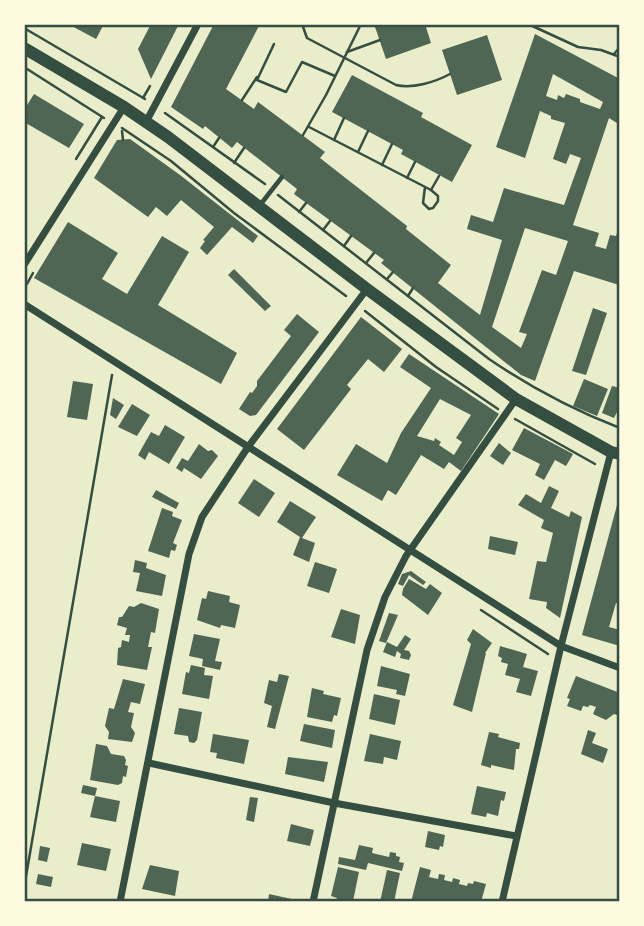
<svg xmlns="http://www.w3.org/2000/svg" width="644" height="926" viewBox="0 0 644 926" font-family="Merriweather,serif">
	<rect width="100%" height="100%" fill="#e9edc9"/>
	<g fill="#4f6655" fill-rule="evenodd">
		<polygon points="68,24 104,24 96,39"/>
		<polygon points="151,24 179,24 151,79 138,49"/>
		<path d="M214 24H260L226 89 254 109 258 102 325 152 320 158 407 226 406 229 451 265 438 283 480 315 502 240 467 229 471 215 493 222 504 188 564 205 581 158 570 154 566 164 553 159 565 123 551 119V116L540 111 525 158 496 147 535 34 620 79V125L609 118 573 225 599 233 595 246 606 249 610 235 616 236 620 226 619 285 574 271 535 381 521 375 381 263 384 260 294 194 297 189 237 142 232 148 205 126 203 129 171 107ZM553 74 603 102 600 109 580 102V99L566 94 564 98 558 95 557 100 546 96ZM525 228 568 241 556 275 542 270 519 332 527 334 521 348 492 327Z"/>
		<polygon points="374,24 425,24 431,43 386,59"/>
		<polygon points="487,35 502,80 457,95 442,50"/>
		<polygon points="352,75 423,113 421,117 472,145 452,182 401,154 403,150 332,112"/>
		<polygon points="34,94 84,124 69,148 24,122 24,110"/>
		<polygon points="130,139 180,175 258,236 253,243 232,227 207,255 200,248 205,241 203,240 214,227 181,200 167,216 156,207 148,217 94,178 117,140"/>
		<polygon points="68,222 118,253 102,279 127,294 162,236 189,252 158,305 237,353 221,384 34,278"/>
		<polygon points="234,269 271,306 265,311 228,275"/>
		<polygon points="593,308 607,313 586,375 572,371"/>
		<polygon points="297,314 319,332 256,415 250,416 239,409 250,392 252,393 257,386 257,381 291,336 284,330"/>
		<polygon points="361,317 402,349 384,372 368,359 347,385 351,389 304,450 277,429"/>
		<path d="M409 354 499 414 461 471 449 462 444 469 421 455 396 495 388 490 382 501 337 475 356 444 387 463 401 433 431 388 400 367ZM440 399 471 415 456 438 462 442 454 455 439 445 441 442 435 438 434 441 417 436Z"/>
		<polygon points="584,379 608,389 597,416 573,406"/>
		<polygon points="73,381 93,384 87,420 67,417"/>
		<polygon points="612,386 620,388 620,406 614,418 602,413"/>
		<polygon points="113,398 124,405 116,419 110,415"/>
		<polygon points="132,404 150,415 137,436 118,427"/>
		<polygon points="165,425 185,437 169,464 149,452 145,460 138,455 151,432 159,436"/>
		<polygon points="524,428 573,454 566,466 555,460 544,480 535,475 540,464 512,450"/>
		<polygon points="499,443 511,453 503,465 490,456"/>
		<polygon points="199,444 208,451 212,450 218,456 201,479 184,468 182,472 176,468 182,458 188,461"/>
		<polygon points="254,479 275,493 259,517 238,503"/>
		<polygon points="549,486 559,491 551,508 569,517 571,511 582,517 560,618 546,608 547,602 529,599 537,561 546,562 553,533 541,528 544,520 518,505 526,494 541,503"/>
		<polygon points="156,490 179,503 176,509 152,497"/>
		<polygon points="620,494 620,603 616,603 609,627 620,630 620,646 582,635"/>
		<polygon points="290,501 316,517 302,538 315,543 309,562 293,555 300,537 277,522"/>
		<polygon points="162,508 173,512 172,516 182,520 173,543 177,545 175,551 171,550 169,558 148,551"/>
		<polygon points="490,536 518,542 515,555 488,549"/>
		<polygon points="135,560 147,563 146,568 166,575 162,596 136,591 140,573 133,572"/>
		<polygon points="315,562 337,569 329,593 307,586"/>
		<polygon points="411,571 426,582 423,585 409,575 403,586 398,584 402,574"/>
		<polygon points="409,579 426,589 430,584 442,593 428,615 402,595 403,589"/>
		<polygon points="208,591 230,596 229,602 240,605 235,628 221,625 220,628 197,620 202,598 206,599"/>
		<polygon points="141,603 159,609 155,633 151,632 148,647 152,647 147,670 117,665 118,648 121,647 122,640 129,642 130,635 125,635 127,628 117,625 119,617 122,617 129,606 134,607"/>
		<polygon points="341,609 360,615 355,644 331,637"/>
		<polygon points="389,613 398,615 386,643 379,641"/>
		<polygon points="473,629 492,643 485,653 486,653 472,712 453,705 471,644 467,640"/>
		<polygon points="194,634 220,639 215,661 222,662 220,670 202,666 203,659 189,656"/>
		<polygon points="405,635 411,639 404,650 409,651 411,655 409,660 400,658 401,654 397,651 395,657 383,652 387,642 397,647"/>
		<polygon points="500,646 527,654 523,667 538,671 531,696 516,692 520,679 505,675 508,664 501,662 502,658 498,656"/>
		<polygon points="191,665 205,668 204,675 213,676 209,699 182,694 186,672 189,673"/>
		<polygon points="381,666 410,674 405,696 396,694 397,690 377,686"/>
		<polygon points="279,674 289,676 275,729 267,727 272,706 264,703 269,680 277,682"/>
		<polygon points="576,676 620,693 620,716 614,714 606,720 593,714 596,707 590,705 588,707 583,706 581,711 567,706 570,699 567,698"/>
		<polygon points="123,679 145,684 140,704 131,702 128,712 134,713 131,727 135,733 132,742 108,739 109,732 105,726 109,708 114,709"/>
		<polygon points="312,688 324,691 323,694 341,698 337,716 334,715 332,722 307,717"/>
		<polygon points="374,694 400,700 395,725 369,719"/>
		<polygon points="179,708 202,712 197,740 194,743 189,742 188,736 174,734"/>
		<polygon points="304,724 335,730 332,748 300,741"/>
		<polygon points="588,730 596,733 592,743 608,749 603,763 581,754"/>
		<polygon points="489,732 499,734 498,737 520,743 519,749 516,749 514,770 491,765 491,768 481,765"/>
		<polygon points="213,734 249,740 244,764 216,758 217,753 210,752"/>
		<polygon points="370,734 401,741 397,760 384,757 383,764 364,761"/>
		<polygon points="96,744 107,746 111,754 124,756 126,760 125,765 128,766 126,777 123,776 122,783 118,785 90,780"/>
		<polygon points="288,757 328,762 324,782 285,774"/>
		<polygon points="83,785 97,788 95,796 81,793"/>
		<polygon points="477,786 506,792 504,801 501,800 498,816 487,813 486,817 471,814"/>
		<polygon points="95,796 120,801 116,822 90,817"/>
		<polygon points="250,797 258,798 254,822 246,820"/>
		<polygon points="291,824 314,830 310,846 287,841"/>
		<polygon points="428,831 445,835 443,847 440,846 439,850 425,847"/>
		<polygon points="82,843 111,849 106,871 77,865"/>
		<polygon points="359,845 373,848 372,853 389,857 390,852 396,853 396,856 400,857 399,862 404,863 402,871 368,863 366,870 338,864 339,857 355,860"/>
		<polygon points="40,846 50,848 47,862 38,860"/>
		<polygon points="150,865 179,871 175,896 142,889"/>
		<polygon points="338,867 359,872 353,901 336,902 337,898 331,896"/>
		<polygon points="420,867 431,870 429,877 438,879 439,874 445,875 444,880 452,882 453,878 460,880 459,884 467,886 468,883 473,884 474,881 486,884 481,902 411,902"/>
		<polygon points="387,870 400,873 394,902 380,902"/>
		<polygon points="38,874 53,877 51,887 36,884"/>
		<polygon points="269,894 296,900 295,902 268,902"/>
	</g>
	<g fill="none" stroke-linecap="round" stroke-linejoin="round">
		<g stroke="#344e41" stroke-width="2.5">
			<path d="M302 24 307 38 396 85C413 89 435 82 450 74"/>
			<polyline points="528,24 578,47 601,50 620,57"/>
			<polyline points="24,28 145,99"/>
			<polyline points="274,44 257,80 286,92 302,62 335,76"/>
			<polyline points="347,52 380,40"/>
			<polyline points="614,54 620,47"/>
			<polyline points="24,67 104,118"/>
			<polyline points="143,98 150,86"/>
			<polyline points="242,100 257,77"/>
			<polyline points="165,113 265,184"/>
			<polyline points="309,127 431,190 438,196 438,201 433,208 429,209 423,203 425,187"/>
			<polyline points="122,128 171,161 234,213 346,296"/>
			<polyline points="122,131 123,140"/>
			<polyline points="303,135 326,95 361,24"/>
			<polyline points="334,140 344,118"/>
			<polyline points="213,147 219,138"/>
			<polyline points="358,152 368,131"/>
			<polyline points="76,159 102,117"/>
			<polyline points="234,163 244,148"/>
			<polyline points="382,165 392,144"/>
			<polyline points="407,178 415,162"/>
			<polyline points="431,190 439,176"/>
			<path d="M278 195 489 359C530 387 573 410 620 428"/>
			<polyline points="299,212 306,203"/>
			<polyline points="323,230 330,221"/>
			<polyline points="344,246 351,236"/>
			<polyline points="366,263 374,253"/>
			<polyline points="387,279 393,272"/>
			<polyline points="24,283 27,284 33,273"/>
			<polyline points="408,296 413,288"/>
			<polyline points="365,311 436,367 498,409"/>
			<polyline points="515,419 595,464"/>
			<polyline points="481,610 548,654"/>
			<polyline points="24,888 112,375"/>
		</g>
		<polyline stroke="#344e41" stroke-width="4.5" points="260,205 282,177"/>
		<g stroke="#344e41" stroke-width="7">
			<polyline points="146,122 198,24"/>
			<polyline points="24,265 124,107"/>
			<polyline points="24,304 561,646 620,668"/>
			<polyline points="149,763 334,803 516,836"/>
			<polyline points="120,902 189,554 202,517 248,447 367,289"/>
			<polyline points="313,902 367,650 385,597 406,556 516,399"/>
			<polyline points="502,902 561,646 611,452"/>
		</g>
		<polyline stroke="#344e41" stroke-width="12" points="24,48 124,107 168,137 367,289 516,399 611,452 620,454"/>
	</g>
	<rect width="644" height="926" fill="none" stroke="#fefae0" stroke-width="52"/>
	<rect x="26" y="26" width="592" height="874" fill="none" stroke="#344e41" stroke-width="2.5"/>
</svg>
